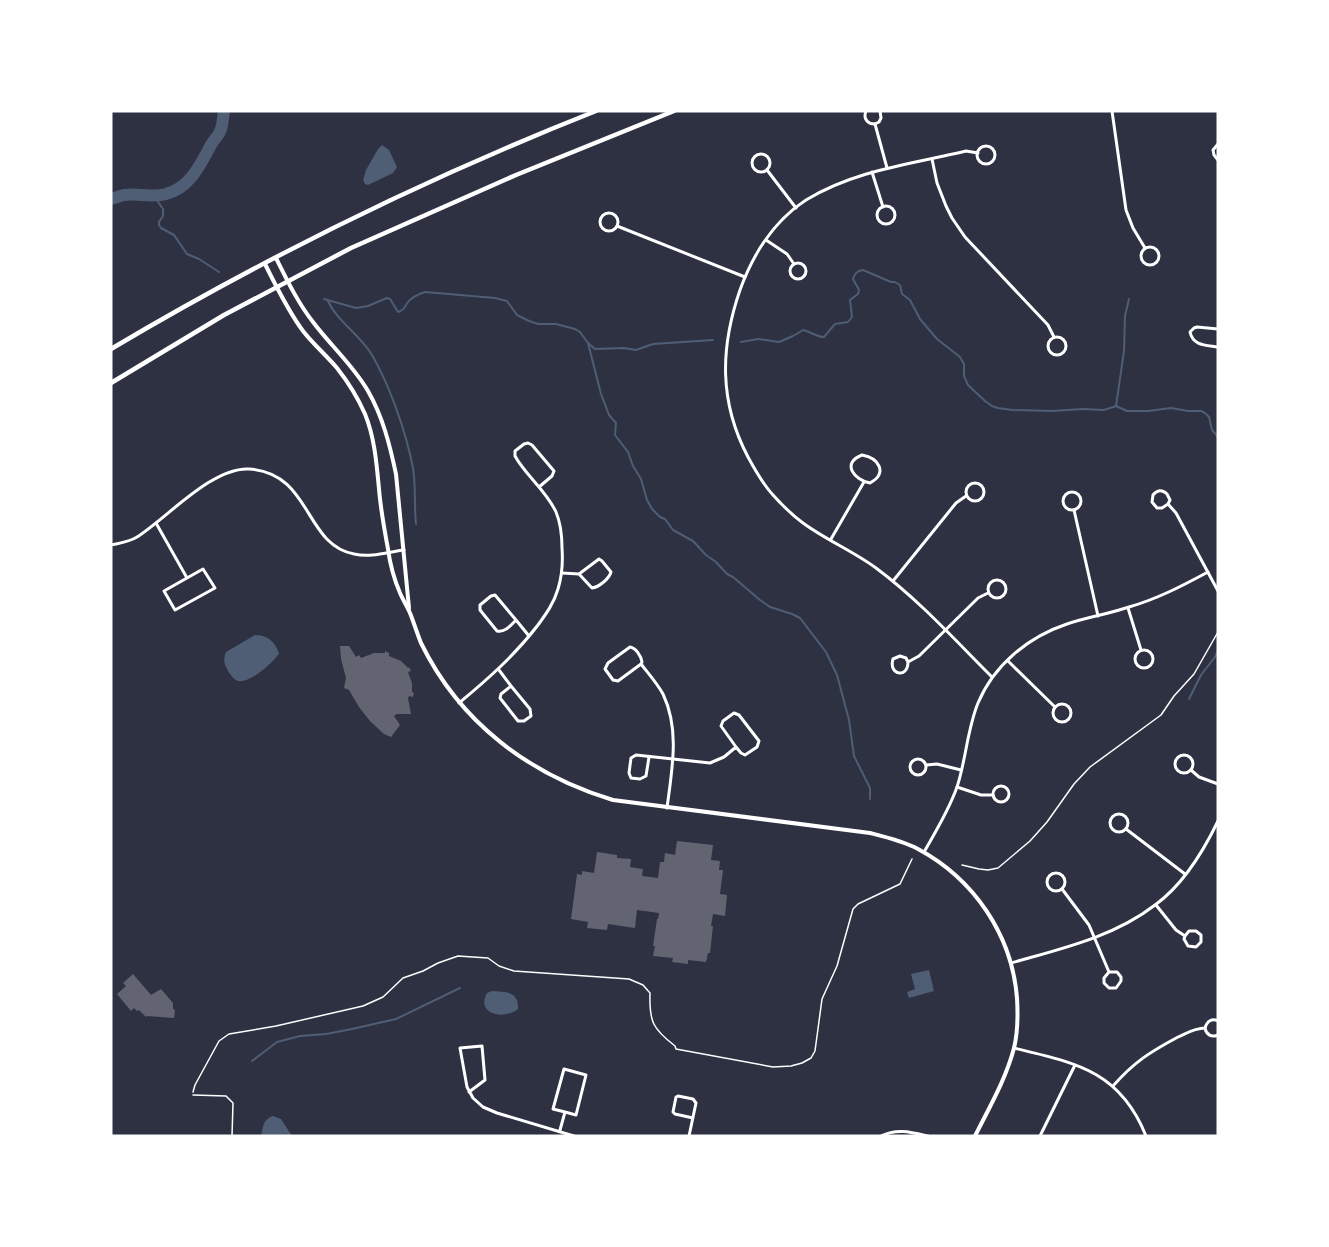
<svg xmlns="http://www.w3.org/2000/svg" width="1329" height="1247" viewBox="0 0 1329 1247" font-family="'Titillium Web',sans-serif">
	<rect width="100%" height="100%" fill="#2d3142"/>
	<g fill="#4f5d75">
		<polygon points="382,145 389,150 397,167 393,173 368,185 365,184 363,180 366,170 378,149"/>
		<path d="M255 635C267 635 276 642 279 654 272 663 251 683 238 681 234 680 230 674 228 671 224 664 223 659 226 652Z"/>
		<polygon points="929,970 934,991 909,998 907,992 915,989 911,974"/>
		<path d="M492 991C506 992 519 991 518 1009 505 1020 475 1015 487 993Z"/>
		<path d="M273 1116 281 1119 292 1136H261C263 1127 263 1119 273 1116Z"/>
	</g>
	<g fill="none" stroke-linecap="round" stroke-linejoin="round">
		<g stroke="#4f5d75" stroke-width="2">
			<polyline points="154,196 163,209 163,216 159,222 159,225 161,228 174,235 187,254 199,259 219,272"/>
			<path d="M324 299 356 308 368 306 387 298 390 299 398 312C405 310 404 307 408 302 412 297 419 294 425 292L495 298 507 301 517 315 529 321 538 324H556L575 329 580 332 588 343 595 349 624 348 636 350 653 344 713 340"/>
			<path d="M328 301C337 321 360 335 372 355 390 386 406 432 413 468 416 486 414 505 416 524"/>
			<path d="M741 342 758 339 779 342 793 336 803 330C811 332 817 337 824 337L835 324 848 322 852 317 850 300 858 294 859 290 853 279C855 273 857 271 863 270L891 282H895L900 285 902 294 910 300 920 319 937 339 960 357 964 364V376L968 385 985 401 992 406 998 408 1012 410 1052 411 1083 409 1104 410 1116 406 1127 411H1148L1171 408 1188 411H1201L1205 413 1209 417 1212 430 1218 437"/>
			<polyline points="588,343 601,394 609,415 616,423 615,435 628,452 633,466 641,479 647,500 652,509 660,517 665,519 673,530 693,541 706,555 716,562 727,574 733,577 760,600 770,607 792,614 800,618 826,652 837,675 849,720 854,756 870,788 870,799"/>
			<polyline points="1116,406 1124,351 1125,316 1129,299"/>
			<polyline points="1189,699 1201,675 1215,657 1218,650"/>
			<polyline points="252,1061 277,1042 300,1036 326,1034 352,1029 396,1019 460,988"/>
		</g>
		<path stroke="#4f5d75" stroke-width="12" d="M111 199C115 198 120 196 124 195 138 193 151 198 166 194 190 188 200 165 211 145 214 139 219 136 221 129 223 123 223 117 224 111"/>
	</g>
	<g fill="#626471">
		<polygon points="340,646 349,646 356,657 359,655 361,658 374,653 385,653 385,651 389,653 389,656 401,661 408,668 409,667 411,671 408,672 412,683 412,692 414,693 413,697 409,696 408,698 411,714 397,714 394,716 400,725 391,737 384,734 370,721 359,707 349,690 344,688 346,678 341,659"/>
		<polygon points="677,841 713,845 711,860 720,861 719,870 723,870 720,894 727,895 725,916 713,914 711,926 713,926 710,953 708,953 706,962 688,960 688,964 672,962 673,958 653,956 655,946 653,946 657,919 658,919 659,913 637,910 635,928 608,924 607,930 587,928 588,922 571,919 577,874 582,875 582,871 594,873 597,852 617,855 617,858 631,859 630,867 643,869 642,876 658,878 660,862 664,862 665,853 675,855"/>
		<polygon points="133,974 151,995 161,989 173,1003 173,1009 175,1010 174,1018 147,1016 146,1017 139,1010 137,1011 134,1008 131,1011 117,994 126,986 123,983"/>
	</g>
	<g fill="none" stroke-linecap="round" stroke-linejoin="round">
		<g stroke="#fff" stroke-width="1.5">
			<polyline points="962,865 979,869 988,870 998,868 1030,841 1047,822 1074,784 1090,767 1161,715 1174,696 1194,674 1218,632"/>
			<path d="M193 1092 195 1085 219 1041 229 1034 276 1026 363 1006 383 997 403 978 423 971 438 963 458 956 488 958 499 966 514 971 629 979 643 985 650 993C649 1022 653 1029 675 1046L676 1049 773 1067 791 1066 802 1063 811 1058 815 1051 822 999 837 966 853 909 858 904 900 884 912 859"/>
		</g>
		<polyline stroke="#fff" stroke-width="1.5" points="193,1095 226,1096 233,1103 232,1136"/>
		<g stroke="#fff" stroke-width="3">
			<path d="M866 111C863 118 867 124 875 124"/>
			<polyline points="1112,111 1126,210 1133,228 1145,248"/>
			<polyline points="875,124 887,168"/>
			<polyline points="875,124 879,122 881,118 880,111"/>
			<polyline points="1218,144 1213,150 1214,155 1218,160"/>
			<circle cx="986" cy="155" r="9"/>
			<path d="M978 153 966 151C912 164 855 170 806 200 774 221 753 254 740 290 720 348 719 402 748 457 755 470 763 484 773 495 782 505 792 515 803 523 826 540 853 551 876 568 919 600 955 640 992 677"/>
			<circle cx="761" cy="163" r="9"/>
			<polyline points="932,159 937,183 946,206 952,218 965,237 1048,325 1054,337"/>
			<polyline points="767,170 796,208"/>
			<polyline points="872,172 883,207"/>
			<circle cx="886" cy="215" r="9"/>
			<circle cx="609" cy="222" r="9"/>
			<polyline points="617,226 745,277"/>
			<polyline points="766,240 787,254 794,264"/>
			<circle cx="1150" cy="256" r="9"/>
			<circle cx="798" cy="271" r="8"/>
			<path d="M1218 329 1197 327 1194 328 1190 332C1193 346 1206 345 1218 347"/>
			<circle cx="1057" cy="346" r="9"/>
			<path d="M862 455C879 458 888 473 870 483 854 480 841 463 862 455Z"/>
			<circle cx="975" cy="492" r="9"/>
			<circle cx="1072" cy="501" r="9"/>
			<path d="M1168 504 1162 508H1157L1152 502 1153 495C1157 490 1162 489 1167 494L1170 500 1168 504 1176 513 1218 591"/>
			<polyline points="1074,510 1098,616"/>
			<polyline points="156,523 187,578 164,591 175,610 215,588 203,569 187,578"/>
			<polyline points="831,539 864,482"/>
			<path d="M111 545C120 543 129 542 137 537 167 518 212 467 249 469 312 473 304 545 354 554 371 558 388 552 404 550"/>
			<path d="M562 573 579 574 599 559 602 561 611 572C609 579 599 587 592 588L579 574"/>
			<circle cx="997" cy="589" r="9"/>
			<polyline points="893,581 956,503 966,496"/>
			<polyline points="1128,608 1141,650"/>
			<path d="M516 620 495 595 491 596 480 605V610L497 631C505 633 511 625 516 620L529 636"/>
			<circle cx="1144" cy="659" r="9"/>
			<polyline points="1008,661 1055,707"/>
			<path d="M908 662 906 658 900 656 893 659C888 675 908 679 908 662L919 656 978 598 988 593"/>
			<path d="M641 664 642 662C641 656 636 648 630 647L608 663 605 669 613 680 618 681 641 664C648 673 657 683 663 694 680 730 672 769 667 808"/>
			<polyline points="499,670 511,686 501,694 500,698 518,721 524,721 531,716 530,709 511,686"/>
			<path d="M459 703C488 679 515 655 538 625 546 614 554 603 558 589 562 576 563 562 562 548 562 535 561 524 556 512 546 490 526 476 515 456V451L524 444 528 443 532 445 554 471 552 476 539 487"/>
			<circle cx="1062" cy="713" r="9"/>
			<circle cx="1184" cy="764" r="9"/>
			<polyline points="649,757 646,776 640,779 631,778 629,773 631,758 636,755 710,763 724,757 736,747 721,726 723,721 734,713 739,715 759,741 757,747 745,755 741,753 736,747"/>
			<circle cx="918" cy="767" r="8"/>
			<polyline points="926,765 937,764 961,770"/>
			<polyline points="1191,770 1199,777 1218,784"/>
			<circle cx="1001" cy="794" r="8"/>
			<polyline points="957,787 981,795 993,795"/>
			<circle cx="1119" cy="823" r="9"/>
			<polyline points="1126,829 1185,874"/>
			<path d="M924 852C936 831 949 810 957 787 966 760 967 730 978 703 994 665 1028 637 1067 624 1087 617 1109 614 1129 607 1157 599 1182 586 1208 572"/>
			<circle cx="1056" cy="882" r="9"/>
			<polyline points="1062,889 1089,925 1109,972 1104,978 1104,983 1109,988 1116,988 1121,981 1121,977 1117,972 1109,972"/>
			<polyline points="1156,905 1176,930 1185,936 1184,939 1188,946 1196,947 1201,942 1201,935 1196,931 1189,931 1185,936"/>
			<path d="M1011 963C1060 949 1114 937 1155 905 1183 885 1203 852 1218 821"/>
			<path d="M1205 1028C1206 1034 1211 1038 1218 1035"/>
			<path d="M1014 1048C1076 1063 1120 1071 1146 1136"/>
			<path d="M1113 1086C1134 1062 1150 1052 1178 1037 1187 1033 1195 1028 1205 1028 1207 1021 1212 1018 1218 1021"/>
			<polyline points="469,1092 485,1080 482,1046 460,1048 467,1087 473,1098 483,1107 497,1113 574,1136"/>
			<polyline points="560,1130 565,1112 576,1115 586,1075 564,1069 553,1109 565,1112"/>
			<polyline points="689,1136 696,1103 693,1099 678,1096 676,1097 673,1112 675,1114 693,1118"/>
			<path d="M881 1136C897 1128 911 1132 928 1136"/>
			<polyline points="1040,1136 1075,1065"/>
		</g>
		<g stroke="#fff" stroke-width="4">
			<path d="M276 258C287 280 298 303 313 322 331 346 353 365 368 391 383 417 390 446 396 474L409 608"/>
			<path d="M265 264C276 286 288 311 303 331 313 344 326 355 337 368 348 382 358 398 365 414 376 441 377 471 380 499 382 516 385 533 388 549 390 564 394 579 400 593 403 600 407 606 410 613 414 623 417 633 421 643 460 723 530 775 613 800L870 833C886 837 903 841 918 849 974 879 1012 935 1017 998 1018 1015 1018 1032 1014 1048 1006 1079 989 1108 975 1136"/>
		</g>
		<g stroke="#fff" stroke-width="4.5">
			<path d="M111 349C266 257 429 177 596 111"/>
			<polyline points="111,383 224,315 351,248 516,175 674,111"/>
		</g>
	</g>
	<rect width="1329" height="1247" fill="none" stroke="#ffffff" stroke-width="225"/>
</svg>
